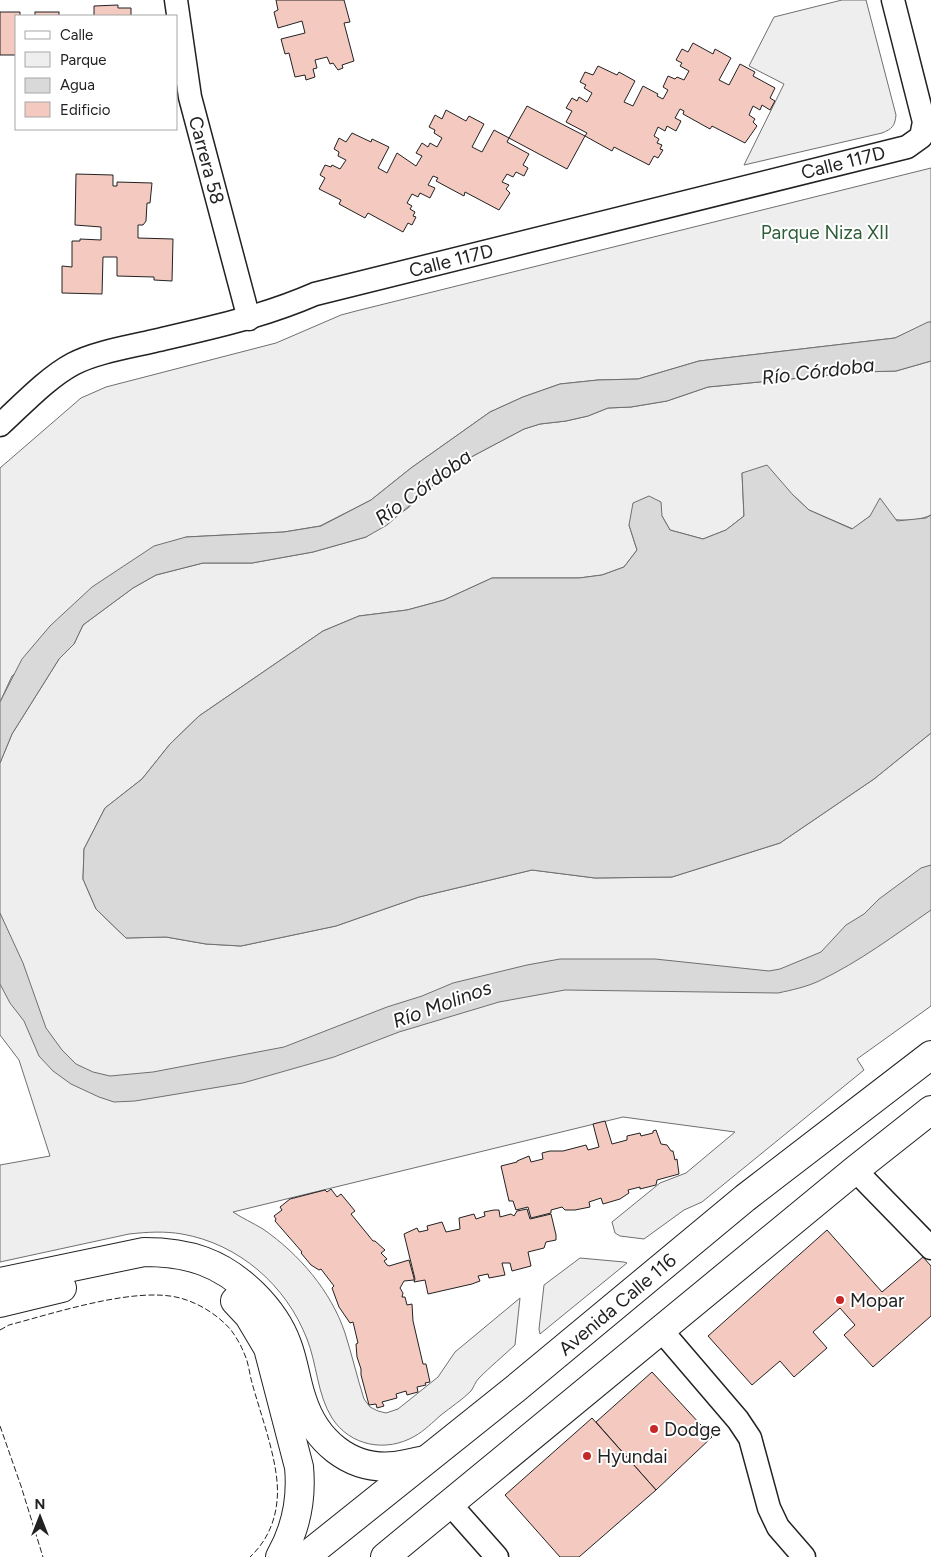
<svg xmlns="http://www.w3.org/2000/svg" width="931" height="1557" viewBox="0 0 931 1557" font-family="Figtree,sans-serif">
	<rect width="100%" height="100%" fill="#fff"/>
	<g fill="#eee" stroke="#6f6f6f">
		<path d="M842 0H866L896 115C895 126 892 129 882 133L744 165 784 84 749 66 774 17Z"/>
		<polygon points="931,168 931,322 895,338 699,361 638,379 598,380 560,384 523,397 490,412 411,468 371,500 320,526 284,532 186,537 12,676 0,702 0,468 81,398 106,387 276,343 341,315 356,311"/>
		<path d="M931 361V515C912 524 890 519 870 516L853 529 809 510 793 495 742 473 744 516 726 530 703 539 670 530 662 516 629 525 637 550 624 567 602 575 579 578H492L444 600 407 610 359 616 323 631 199 716 170 744 142 779 105 808 84 849 83 879 96 909 126 938 166 937 206 944 241 946 336 926 419 897 532 870 595 878 672 877 780 843 874 779 931 733V1006L857 1059 864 1070 702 1202 684 1210 644 1239 620 1236 615 1233 612 1222 660 1183 686 1173 735 1132 623 1117 233 1212C242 1218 253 1223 263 1229 299 1254 331 1291 345 1333 352 1355 357 1377 364 1399L370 1407 378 1411 386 1413 398 1409 438 1377 455 1352 520 1298 515 1345C503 1356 490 1367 479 1378 475 1382 474 1387 471 1391 462 1400 451 1407 441 1415 433 1422 424 1431 415 1436 386 1453 350 1446 332 1418 317 1394 317 1364 307 1339 286 1285 239 1244 182 1234 165 1231 147 1232 129 1234L0 1262V1165L50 1156 19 1060 0 1035V763L12 734 59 659 74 644 83 625 133 588 156 575 203 563H252L313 552 366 537 408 508 441 478 473 456 524 429 540 424 566 421 588 416 608 408 631 407 667 401 708 387 862 372 896 371Z"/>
		<polygon points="580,1258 624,1262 627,1263 540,1334 539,1329 544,1285"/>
	</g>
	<g fill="#d9d9d9" stroke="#6f6f6f">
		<polygon points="928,322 931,322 931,361 896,371 862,372 708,387 667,401 631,407 608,408 588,416 566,421 540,424 524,429 473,456 441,478 387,525 366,537 313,552 252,563 203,563 156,575 133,588 83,625 74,644 59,659 12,734 0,763 0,702 22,659 50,626 92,587 154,546 186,537 284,532 321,526 371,500 411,468 490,412 523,397 560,384 598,380 638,379 699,361 895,338"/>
		<polygon points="767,465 793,495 809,510 852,529 870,516 880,498 897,521 926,518 931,515 931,733 874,779 780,843 672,877 595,878 532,870 419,897 336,926 241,946 206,944 166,937 126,938 96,909 83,879 84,849 105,808 142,779 170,744 199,716 323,631 359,616 407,610 444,600 492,578 579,578 602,575 624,567 637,550 629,525 633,503 649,496 661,502 662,516 670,530 703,539 726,530 744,516 742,473"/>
		<path d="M931 865V910C895 935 859 962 819 981 806 987 792 990 778 993L565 990 499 1002 399 1032 334 1057 243 1083 135 1101 114 1102 99 1097 71 1084 53 1071 39 1056 24 1021 10 1003 0 984V913L23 963 46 1028 62 1050 76 1064 93 1072 110 1076 153 1072 284 1047 387 1007 422 996 453 983 527 965 560 959H655L769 971 780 969 821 952 846 925 864 914 879 899 921 868Z"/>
	</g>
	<g fill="#f3c9c0" stroke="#222">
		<polygon points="276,0 344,0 350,22 344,23 354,61 342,65 343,68 338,70 333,63 330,64 327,57 315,60 317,68 313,69 315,77 306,80 305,75 295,77 289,53 285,54 281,39 305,33 302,21 278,28 274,12 278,10"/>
		<polygon points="118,5 118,8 131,8 131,16 86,16 94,16 94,6"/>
		<polygon points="0,12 20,12 20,16 16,16 16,55 0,55"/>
		<rect x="35" y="12" width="24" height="4"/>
		<polygon points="693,43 713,54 715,49 731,58 719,80 729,85 740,64 755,72 753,76 775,88 770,98 775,101 770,110 762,105 760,110 753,106 749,115 755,119 753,122 757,126 745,143 712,126 710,129 683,114 684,111 680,109 675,118 681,121 676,131 667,126 665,131 658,127 654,136 659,139 657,143 662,145 660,149 663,150 658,158 654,156 649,165 614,147 612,151 585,136 587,133 566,122 572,111 566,108 572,98 577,101 579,97 587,102 592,93 584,88 586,85 580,82 585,72 593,75 598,66 617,75 619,72 635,81 624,102 633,106 643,86 658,94 657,96 663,99 668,90 663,87 668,76 675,79 677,77 684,80 689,71 680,66 682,63 676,60 682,49 688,52"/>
		<polygon points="527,106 585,136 567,169 509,138"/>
		<polygon points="446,110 466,121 469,116 484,124 472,147 482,152 494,130 509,138 507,142 529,154 523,165 528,168 524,176 516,172 513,177 507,174 502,182 509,185 506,189 510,193 499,210 465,192 464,196 436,181 438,178 433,176 428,185 435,188 430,198 420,193 418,197 412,194 407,203 412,206 410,209 415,212 413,216 416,217 412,225 408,223 403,232 368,213 365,218 339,204 341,200 319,189 325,178 320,175 325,165 331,167 332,165 340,169 346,160 338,156 339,152 334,149 339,138 346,142 352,133 371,142 372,139 389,147 378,168 387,173 397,153 416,166 422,156 416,153 422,143 428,147 430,143 437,147 442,138 434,133 435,130 429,127 435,115 442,119"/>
		<polygon points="76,174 113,175 113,186 117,186 117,182 152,183 150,203 147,203 146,221 143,225 138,225 138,238 173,239 172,281 154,280 154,277 117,276 117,257 103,257 102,294 62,293 62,266 72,267 72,241 80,241 80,239 101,240 101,227 75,225"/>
		<polygon points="605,1121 612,1144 627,1140 627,1136 640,1133 641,1136 653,1133 653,1131 656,1130 661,1144 667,1145 671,1151 673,1151 675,1160 677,1159 679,1174 657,1180 656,1185 640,1189 640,1187 628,1190 629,1193 620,1199 603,1204 601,1198 589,1202 590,1207 575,1210 565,1210 562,1207 551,1210 551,1213 531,1218 528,1207 516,1210 513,1201 509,1201 501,1166 517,1162 517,1161 529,1156 531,1162 543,1159 542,1153 550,1151 563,1151 586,1145 588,1150 599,1147 593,1124"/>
		<polygon points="331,1189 337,1197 341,1194 355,1211 351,1214 373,1241 375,1241 385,1250 381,1253 387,1259 384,1261 387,1265 389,1266 409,1260 414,1278 414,1280 404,1281 400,1288 403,1293 402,1297 405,1297 407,1305 412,1304 413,1321 423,1364 426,1364 430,1382 425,1383 426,1385 417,1387 418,1392 407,1395 406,1391 396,1394 397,1398 382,1402 384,1406 377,1408 376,1404 369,1405 361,1375 361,1369 357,1357 356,1344 358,1343 353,1322 350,1323 339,1307 332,1288 334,1286 321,1269 319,1270 311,1265 301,1253 302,1252 275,1221 276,1219 274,1216 282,1210 280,1207 290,1199 325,1190 327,1192"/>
		<polygon points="527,1209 530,1219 551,1214 556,1235 556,1240 546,1242 544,1248 528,1252 531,1266 512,1271 510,1263 502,1263 505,1275 489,1278 488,1274 478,1276 480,1281 472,1284 428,1294 425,1280 414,1282 415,1279 404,1234 417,1228 419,1232 428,1230 427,1226 442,1222 446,1232 460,1229 459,1218 474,1214 476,1219 485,1216 484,1212 494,1210 499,1210 500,1217 511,1214 514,1216 517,1211"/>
		<polygon points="827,1230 882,1292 923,1257 931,1266 931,1316 873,1367 844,1335 855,1325 840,1308 813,1332 827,1348 794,1377 780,1361 752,1385 708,1336"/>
		<polygon points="652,1372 712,1437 656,1490 596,1422"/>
		<polygon points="592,1418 656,1490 579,1557 560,1557 505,1495"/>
	</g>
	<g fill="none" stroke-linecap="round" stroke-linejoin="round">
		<g stroke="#222" stroke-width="25">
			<g id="minor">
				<polyline points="176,0 190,97 249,319"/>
				<path d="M0 425C22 405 47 378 73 364 96 352 129 347 154 341 210 328 262 317 315 294L907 147 921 137 924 122 893 0"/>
				<polyline points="855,1170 931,1248"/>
				<polyline points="661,1330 738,1420 750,1438 769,1508 778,1527 804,1557"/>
				<polyline points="450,1504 497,1557"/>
			</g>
		</g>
		<g stroke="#222" stroke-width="30">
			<g id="primary">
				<path d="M0 1282 144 1252C164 1252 184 1254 203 1261 239 1274 274 1309 287 1344 294 1362 296 1382 302 1399 315 1440 349 1471 395 1466 405 1465 415 1462 425 1460"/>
				<path d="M235 1301 249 1316 268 1348 299 1467C302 1499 296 1529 280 1557"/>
				<polyline points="0,1303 62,1288"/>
				<polyline points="305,1557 515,1389 745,1198 931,1055"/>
				<polyline points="385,1557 855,1170 931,1110"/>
			</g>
		</g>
		<use href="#minor" stroke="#fff" stroke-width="22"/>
		<use href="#primary" stroke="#fff" stroke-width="28"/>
		<g stroke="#222" stroke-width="1" stroke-dasharray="6 2.5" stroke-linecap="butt">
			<path d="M0 1330 9 1325C55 1313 136 1286 180 1298 199 1303 218 1315 231 1330 236 1337 241 1345 244 1353 248 1361 249 1370 251 1379 260 1414 281 1466 277 1501 275 1523 266 1542 250 1557"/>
			<polyline points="0,1426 21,1486 43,1557"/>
		</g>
	</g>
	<g fill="#c62828" stroke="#fff" stroke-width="2">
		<circle cx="840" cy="1300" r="5"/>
		<circle cx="654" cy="1429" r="5"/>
		<circle cx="587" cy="1456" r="5"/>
	</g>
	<g text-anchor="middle" stroke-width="4" stroke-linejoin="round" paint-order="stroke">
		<g font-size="19" fill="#222" stroke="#fff">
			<text transform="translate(207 160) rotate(75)" y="7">Carrera 58</text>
			<text transform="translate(843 162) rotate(-14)" y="7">Calle 117D</text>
			<text transform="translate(451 260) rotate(-14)" y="7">Calle 117D</text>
			<text transform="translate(617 1304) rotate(-40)" y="7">Avenida Calle 116</text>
		</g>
		<g font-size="19" fill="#2f5e38" stroke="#fff">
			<text x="825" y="239">Parque Niza XII</text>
		</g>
		<g font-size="19" fill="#222" stroke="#fff" text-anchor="start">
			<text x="850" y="1307">Mopar</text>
			<text x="664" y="1436">Dodge</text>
			<text x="597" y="1463">Hyundai</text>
		</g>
		<g font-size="20" font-style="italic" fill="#222" stroke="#fff">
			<text transform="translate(818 371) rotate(-7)" y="7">Río Córdoba</text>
			<text transform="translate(423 487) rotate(-36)" y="7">Río Córdoba</text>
			<text transform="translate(442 1004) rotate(-20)" y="7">Río Molinos</text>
		</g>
	</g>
	<rect x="15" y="15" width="162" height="115" fill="#ffffff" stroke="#a7a7a7"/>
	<rect x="25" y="31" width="25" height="8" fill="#ffffff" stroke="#a7a7a7"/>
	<text x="60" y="40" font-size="15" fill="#222222">Calle</text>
	<rect x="25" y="52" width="25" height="15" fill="#eeeeee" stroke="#a7a7a7"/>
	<text x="60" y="65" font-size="15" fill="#222222">Parque</text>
	<rect x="25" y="78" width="25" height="15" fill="#d9d9d9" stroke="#a7a7a7"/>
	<text x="60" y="90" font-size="15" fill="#222222">Agua</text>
	<rect x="25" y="102" width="25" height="15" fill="#f3c9c0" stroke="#a7a7a7"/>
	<text x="60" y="115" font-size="15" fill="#222222">Edificio</text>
	<g transform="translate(40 1517)" stroke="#ffffff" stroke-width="4" paint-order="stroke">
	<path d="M0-4L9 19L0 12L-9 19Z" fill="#222222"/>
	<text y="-8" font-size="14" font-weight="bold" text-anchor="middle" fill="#222222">N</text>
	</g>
</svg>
